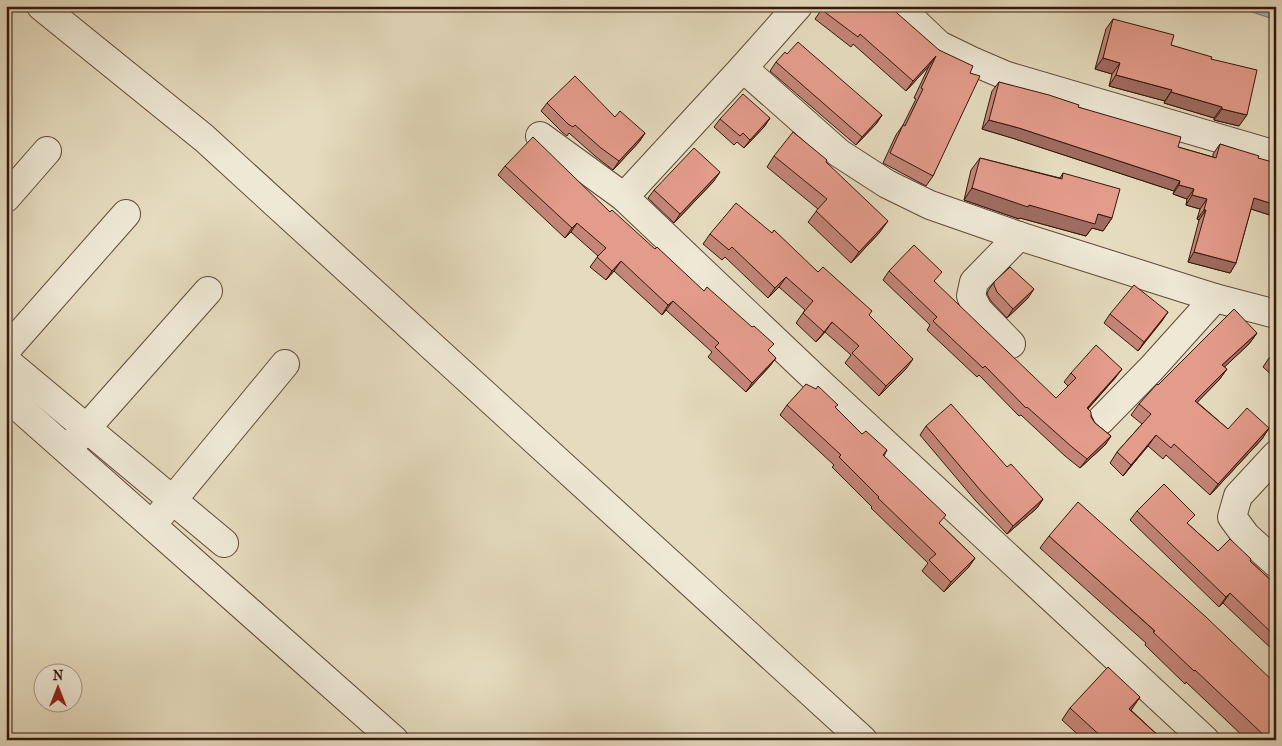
<svg xmlns="http://www.w3.org/2000/svg" width="1282" height="746" viewBox="0 0 1282 746" font-family="'IM FELL French Canon',serif">
	<rect width="100%" height="100%" fill="#e5dbbe"/>
	<filter id="stains"><feTurbulence type="fractalNoise" baseFrequency=".004" numOctaves="4"/><feColorMatrix values="0 0 0 0 .2 0 0 0 0 .09 0 0 0 0 .02 0 0 0 .5 -.17"/></filter>
	<radialGradient id="worn" r=".72"><stop offset=".6" stop-color="#630" stop-opacity="0"/><stop offset="1" stop-color="#630" stop-opacity=".3"/></radialGradient>
	<polygon fill="#96bbb4" stroke="#707970" points="1234,6 1276,6 1276,20"/>
	<g fill="none" stroke-linecap="round" stroke-linejoin="round">
		<g stroke="#624838" stroke-width="30">
			<g id="minor">
				<polyline points="41,6 204,138 863,740"/>
				<polyline points="898,6 939,45 972,61 1007,76 1276,155"/>
				<polyline points="743,68 839,153 887,184 930,205 1019,236 1215,298 1276,314"/>
				<polyline points="540,136 624,197 821,384 1205,740"/>
				<polyline points="624,197 743,68 798,6"/>
				<polyline points="6,198 47,151"/>
				<polyline points="1011,344 978,310 971,296 974,282 1019,236"/>
				<polyline points="6,350 126,214"/>
				<polyline points="6,361 224,543"/>
				<polyline points="6,396 394,740"/>
				<polyline points="1100,421 1151,369 1215,298"/>
				<polyline points="75,441 208,291"/>
				<polyline points="1276,455 1238,496 1232,517 1246,536 1276,563"/>
				<polyline points="161,514 285,364"/>
			</g>
		</g>
		<use href="#minor" stroke="#eee8d5" stroke-width="28"/>
	</g>
	<g fill="#c38578" stroke="#36170b">
		<polygon points="824,6 939,50 970,73 933,176 926,186 883,163 896,135 903,125 916,99 914,98 929,66 906,91 853,44 851,47 815,19"/>
		<polygon points="1113,19 1171,45 1211,59 1239,126 1214,120 1214,118 1164,103 1165,101 1109,86 1112,74 1095,69 1106,29"/>
		<polygon points="776,62 882,115 876,124 856,145 770,71"/>
		<polygon points="999,82 1078,107 1178,147 1213,157 1213,154 1220,144 1258,158 1276,217 1251,209 1236,263 1230,273 1188,262 1199,220 1197,219 1200,209 1186,205 1187,199 1173,194 1174,191 1012,138 982,129 992,91"/>
		<polygon points="547,103 615,117 645,133 639,142 613,170 595,156 569,133 567,136 562,132 541,111"/>
		<polygon points="770,118 764,127 744,148 737,142 734,145 714,127 720,119"/>
		<polygon points="774,156 826,162 880,232 851,263 808,222 818,209 767,167"/>
		<polygon points="980,158 1060,178 1063,173 1112,218 1103,231 1092,228 1086,236 1020,218 1019,219 964,200 971,170"/>
		<polygon points="505,166 610,212 769,351 776,358 769,367 746,392 708,357 712,352 666,310 662,315 614,271 606,280 590,267 598,256 571,232 565,238 498,175"/>
		<polygon points="714,181 674,223 648,198 654,190"/>
		<polygon points="710,234 818,272 869,316 906,369 879,396 845,363 851,355 825,332 816,342 796,323 805,310 779,287 768,298 725,257 722,260 703,244"/>
		<polygon points="889,271 1056,398 1068,386 1064,382 1071,373 1116,377 1088,409 1095,423 1111,436 1105,445 1080,468 1065,456 1021,415 1019,416 979,375 977,377 927,330 930,325 883,280"/>
		<polygon points="1276,272 1276,298 1270,296"/>
		<polygon points="994,282 1028,298 1007,318 991,301 987,294 988,291"/>
		<polygon points="1168,312 1138,351 1104,323 1110,314"/>
		<polygon points="1257,333 1249,344 1224,367 1227,369 1219,380 1197,402 1228,429 1269,428 1262,439 1210,495 1166,455 1163,459 1148,446 1123,476 1110,463 1117,452 1142,424 1131,415 1139,404 1158,385"/>
		<polygon points="1276,351 1276,379 1263,367 1269,358"/>
		<polygon points="787,405 836,408 862,434 887,450 884,456 940,524 975,558 968,568 944,592 922,571 928,563 871,508 872,507 832,467 834,465 780,415"/>
		<polygon points="926,426 1007,467 1043,499 1037,508 1007,534 975,500 920,435"/>
		<polygon points="1137,511 1188,524 1218,551 1250,561 1276,585 1276,653 1223,603 1219,607 1130,520"/>
		<polygon points="1049,536 1276,740 1247,740 1186,682 1185,684 1145,645 1146,643 1040,548"/>
		<polygon points="1070,708 1131,710 1163,740 1084,740 1062,720"/>
	</g>
	<g fill="#9f6c61" stroke="#36170b">
		<polygon points="936,56 929,66 906,91 913,81"/>
		<polygon points="1103,58 1120,63 1112,74 1095,69"/>
		<polygon points="1116,75 1172,90 1165,101 1109,86"/>
		<polygon points="1171,92 1222,107 1214,118 1164,103"/>
		<polygon points="1222,109 1247,115 1239,126 1214,120"/>
		<polygon points="882,115 876,124 856,145 862,137"/>
		<polygon points="770,118 764,127 744,148 750,140"/>
		<polygon points="989,120 1019,128 1180,181 1174,191 1012,138 982,129"/>
		<polygon points="645,133 639,142 613,170 619,161"/>
		<polygon points="720,172 714,181 674,223 680,214"/>
		<polygon points="1179,185 1194,189 1187,199 1173,194"/>
		<polygon points="972,188 1029,205 1098,214 1112,218 1103,231 1092,228 1086,236 1020,218 1019,219 964,200"/>
		<polygon points="1192,195 1207,199 1200,209 1186,205"/>
		<polygon points="1254,198 1276,205 1276,217 1248,208"/>
		<polygon points="1204,210 1206,210 1199,220 1197,219"/>
		<polygon points="888,221 880,232 851,263 859,252"/>
		<polygon points="577,223 571,232 565,238 572,228"/>
		<polygon points="1194,252 1236,263 1230,273 1188,262"/>
		<polygon points="621,261 614,271 606,280 612,271"/>
		<polygon points="786,277 779,287 768,298 775,288"/>
		<polygon points="1034,289 1028,298 1007,318 1013,309"/>
		<polygon points="1276,289 1276,298 1270,296"/>
		<polygon points="673,301 666,310 662,315 668,305"/>
		<polygon points="1168,312 1162,321 1138,351 1144,342"/>
		<polygon points="832,322 825,332 816,342"/>
		<polygon points="1257,333 1249,344 1215,376 1222,365"/>
		<polygon points="776,358 769,367 746,392 752,383"/>
		<polygon points="913,359 906,369 879,396 886,386"/>
		<polygon points="1122,369 1116,377 1080,417 1087,408"/>
		<polygon points="1227,369 1219,380 1188,412 1195,401"/>
		<polygon points="1269,428 1262,439 1210,495 1218,484"/>
		<polygon points="1156,435 1148,446 1123,476 1131,465"/>
		<polygon points="1111,436 1105,445 1080,468 1087,459"/>
		<polygon points="1043,499 1037,508 1007,534 1013,526"/>
		<polygon points="975,558 968,568 944,592 951,582"/>
		<polygon points="1230,593 1223,603 1219,607 1226,597"/>
		<polygon points="1140,697 1132,709 1121,721 1129,709"/>
	</g>
	<g fill="#e39b8b" stroke="#36170b">
		<polygon points="824,6 889,6 939,50 973,66 970,73 980,76 933,176 890,153 903,125 905,126 923,89 921,88 936,56 913,81 860,34 858,37 822,10"/>
		<polygon points="1113,19 1174,35 1171,45 1212,57 1211,59 1257,70 1247,115 1222,109 1222,107 1171,92 1172,90 1116,75 1120,63 1103,58"/>
		<polygon points="798,42 882,115 862,137 776,62 785,52 787,54"/>
		<polygon points="575,76 615,117 620,111 645,133 619,161 601,148 575,125 573,127 568,124 547,103"/>
		<polygon points="999,82 1049,95 1079,105 1078,107 1181,137 1178,147 1216,158 1220,144 1259,156 1258,158 1276,163 1276,205 1254,198 1236,263 1194,252 1206,210 1204,210 1207,199 1192,195 1194,189 1179,185 1180,181 1019,128 989,120"/>
		<polygon points="743,94 770,118 750,140 743,133 740,136 720,119"/>
		<polygon points="793,132 827,160 826,162 888,221 859,252 816,211 827,199 774,156"/>
		<polygon points="533,137 610,212 612,210 655,249 657,247 704,291 707,287 752,327 754,326 774,344 768,350 776,358 752,383 715,347 719,343 673,301 668,305 621,261 612,271 597,257 606,248 577,223 572,228 505,166"/>
		<polygon points="694,148 720,172 680,214 654,190"/>
		<polygon points="980,158 1062,179 1063,173 1120,189 1112,218 1098,214 1095,224 1029,205 1028,207 972,188"/>
		<polygon points="736,203 772,233 774,230 818,272 823,267 872,311 869,315 913,359 886,386 852,353 859,346 832,322 824,332 803,313 813,301 786,277 775,288 732,247 729,250 710,234"/>
		<polygon points="914,245 942,272 934,281 1056,398 1076,378 1071,373 1096,345 1122,369 1087,408 1091,412 1091,417 1095,423 1111,436 1087,459 1072,447 1027,407 1026,408 985,366 983,368 933,321 937,317 889,271"/>
		<polygon points="1010,267 1034,289 1013,309 997,292 994,285 994,282"/>
		<polygon points="1134,285 1168,312 1144,342 1110,314"/>
		<polygon points="1234,309 1257,333 1222,365 1227,369 1195,401 1228,429 1247,408 1269,428 1218,484 1174,444 1171,448 1156,435 1131,465 1117,452 1151,414 1139,404 1157,384 1158,385"/>
		<polygon points="1276,351 1276,365 1269,358"/>
		<polygon points="806,384 816,389 818,386 838,405 835,407 862,434 866,431 887,450 883,455 946,515 939,523 975,558 951,582 929,560 936,554 878,498 879,497 839,457 841,455 787,405"/>
		<polygon points="951,404 1007,467 1011,464 1043,499 1013,526 981,491 926,426"/>
		<polygon points="1164,484 1195,515 1187,523 1218,551 1230,539 1251,559 1250,561 1276,585 1276,637 1230,593 1226,597 1137,511"/>
		<polygon points="1078,502 1206,617 1276,684 1276,740 1269,740 1195,670 1194,671 1153,632 1155,631 1049,536"/>
		<polygon points="1108,667 1140,697 1129,709 1163,740 1105,740 1070,708"/>
	</g>
	<rect width="1282" height="746" fill="none" stroke="#e5dbbe" stroke-width="25"/>
	<rect x="8" y="8" width="1267" height="731" fill="none" stroke="#36170b" stroke-width="2.5"/>
	<rect x="12" y="12" width="1257" height="721" fill="none" stroke="#36170b"/>
	<g transform="translate(58 688)"><circle r="24" fill="#eee8d5" stroke="#a49484"/>
	<path d="M0-4L9 19L0 12L-9 19Z" fill="#8f2418"/>
	<text y="-8" font-size="14" font-weight="bold" text-anchor="middle" fill="#36170b">N</text>
	</g>
	<rect width="100%" height="100%" filter="url(#stains)"/>
	<rect width="100%" height="100%" fill="url(#worn)"/>
</svg>
